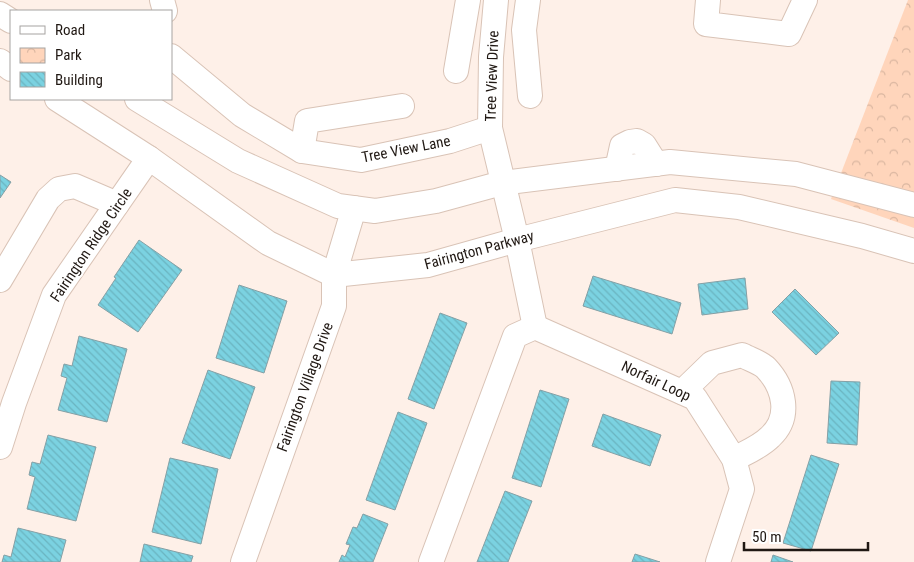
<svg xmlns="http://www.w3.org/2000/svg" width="914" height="562" viewBox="0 0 914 562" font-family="'Roboto Condensed',sans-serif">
	<defs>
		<pattern id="park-crowns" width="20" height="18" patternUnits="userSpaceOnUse" patternTransform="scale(1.25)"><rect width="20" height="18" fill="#ffd5bb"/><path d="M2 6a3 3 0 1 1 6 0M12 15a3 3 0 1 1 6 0" fill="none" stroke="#dab6a0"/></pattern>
		<pattern id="building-back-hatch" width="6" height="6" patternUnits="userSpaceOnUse" patternTransform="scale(1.25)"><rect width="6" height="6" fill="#7bd2e1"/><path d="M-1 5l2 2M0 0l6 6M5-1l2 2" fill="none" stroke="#6ab4c0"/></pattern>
	</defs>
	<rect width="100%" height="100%" fill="#fef0e8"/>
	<polygon fill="url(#park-crowns)" points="908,0 914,0 914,228 831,199"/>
	<g fill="url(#building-back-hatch)" stroke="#85a0a5">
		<polygon points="0,175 11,182 0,198"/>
		<polygon points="139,240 182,270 138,332 98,305 116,278 114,277"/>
		<polygon points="593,276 681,303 672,334 583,306"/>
		<polygon points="745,278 748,309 702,315 698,284"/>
		<polygon points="239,285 287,301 264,373 216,358"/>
		<polygon points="795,289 839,333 816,355 772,312"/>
		<polygon points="440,313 467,323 434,409 408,399"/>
		<polygon points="79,336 127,349 107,422 58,410 67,378 61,376 64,364 72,366"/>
		<polygon points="208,370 255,387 230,459 182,443"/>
		<polygon points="831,381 860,382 857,445 827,443"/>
		<polygon points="540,390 569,399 541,487 512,478"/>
		<polygon points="398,412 427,423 395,510 366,500"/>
		<polygon points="603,414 661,435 650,466 592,446"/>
		<polygon points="48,435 96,447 76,521 27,509 35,477 29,475 32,462 40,464"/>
		<polygon points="811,455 839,464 811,551 783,543"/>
		<polygon points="170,458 218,469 201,544 152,532"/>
		<polygon points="505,491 532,501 508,562 477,562"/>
		<polygon points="363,514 388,524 373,562 339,562 342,555 345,557 350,545 346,544 353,527 357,528"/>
		<polygon points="18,528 66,540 60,562 2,562 4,555 11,557"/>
		<polygon points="144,544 193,556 191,562 140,562"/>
		<polygon points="635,554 660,562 632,562"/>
		<polygon points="773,555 793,562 771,562"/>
	</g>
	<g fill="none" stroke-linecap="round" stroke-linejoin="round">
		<g stroke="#d9c3b6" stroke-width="26">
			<g id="minor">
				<polyline points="162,0 165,11"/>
				<polyline points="496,0 491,57 490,128 517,240 535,327"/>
				<polyline points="528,0 524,30 530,96"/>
				<polyline points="708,0 706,24 789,34 805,0"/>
				<polyline points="0,14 11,21"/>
				<polyline points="171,56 242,115 302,151 361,160 450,141 490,128"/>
				<polyline points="0,61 11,69"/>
				<polyline points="456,71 468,0"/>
				<polyline points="57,99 149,158 268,243 334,275 428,265 517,240 675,200 739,207 862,236 914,251"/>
				<polyline points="137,99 238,161 338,206 375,211 436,201 502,183 670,162 796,174 914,205"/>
				<polyline points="302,151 307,121 402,106"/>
				<polyline points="617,169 622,146 630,142 637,141 644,145 656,164"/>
				<polyline points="0,280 48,199 59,189 75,186 117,204"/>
				<path d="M682 392 712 363 742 355C749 359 760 362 766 368 784 387 792 417 770 437 760 447 747 452 734 459"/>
				<polyline points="0,447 14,403 54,295 149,158"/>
				<polyline points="243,562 334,306 334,275 354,208"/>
				<polyline points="431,562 515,336 535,327 695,398 734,459 742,489 718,562"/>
			</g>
		</g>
		<use href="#minor" stroke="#fff" stroke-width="24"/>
	</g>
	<g text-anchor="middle" stroke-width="4" stroke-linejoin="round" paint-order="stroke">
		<g font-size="15" fill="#201813" stroke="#fff">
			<text transform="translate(492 76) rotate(-88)" y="5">Tree View Drive</text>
			<text transform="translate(406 149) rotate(-11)" y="5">Tree View Lane</text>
			<text transform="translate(91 245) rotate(-56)" y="5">Fairington Ridge Circle</text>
			<text transform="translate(479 250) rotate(-15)" y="5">Fairington Parkway</text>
			<text transform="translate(656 381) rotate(25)" y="5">Norfair Loop</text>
			<text transform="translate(305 387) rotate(-70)" y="5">Fairington Village Drive</text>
		</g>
	</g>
	<rect x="10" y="10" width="162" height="90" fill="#ffffff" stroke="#a6a3a1"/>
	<rect x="20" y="26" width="25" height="8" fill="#ffffff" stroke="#a6a3a1"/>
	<text x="55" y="35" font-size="15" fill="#201813">Road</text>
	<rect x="20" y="48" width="25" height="15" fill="url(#park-crowns)" stroke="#a6a3a1"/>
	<text x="55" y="60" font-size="15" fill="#201813">Park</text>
	<rect x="20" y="72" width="25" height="15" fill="url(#building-back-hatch)" stroke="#a6a3a1"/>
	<text x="55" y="85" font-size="15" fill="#201813">Building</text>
	<path d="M744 542v8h124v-8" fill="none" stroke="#201813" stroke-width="2.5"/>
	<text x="752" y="542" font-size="15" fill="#201813" stroke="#ffffff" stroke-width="4" paint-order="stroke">50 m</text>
</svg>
